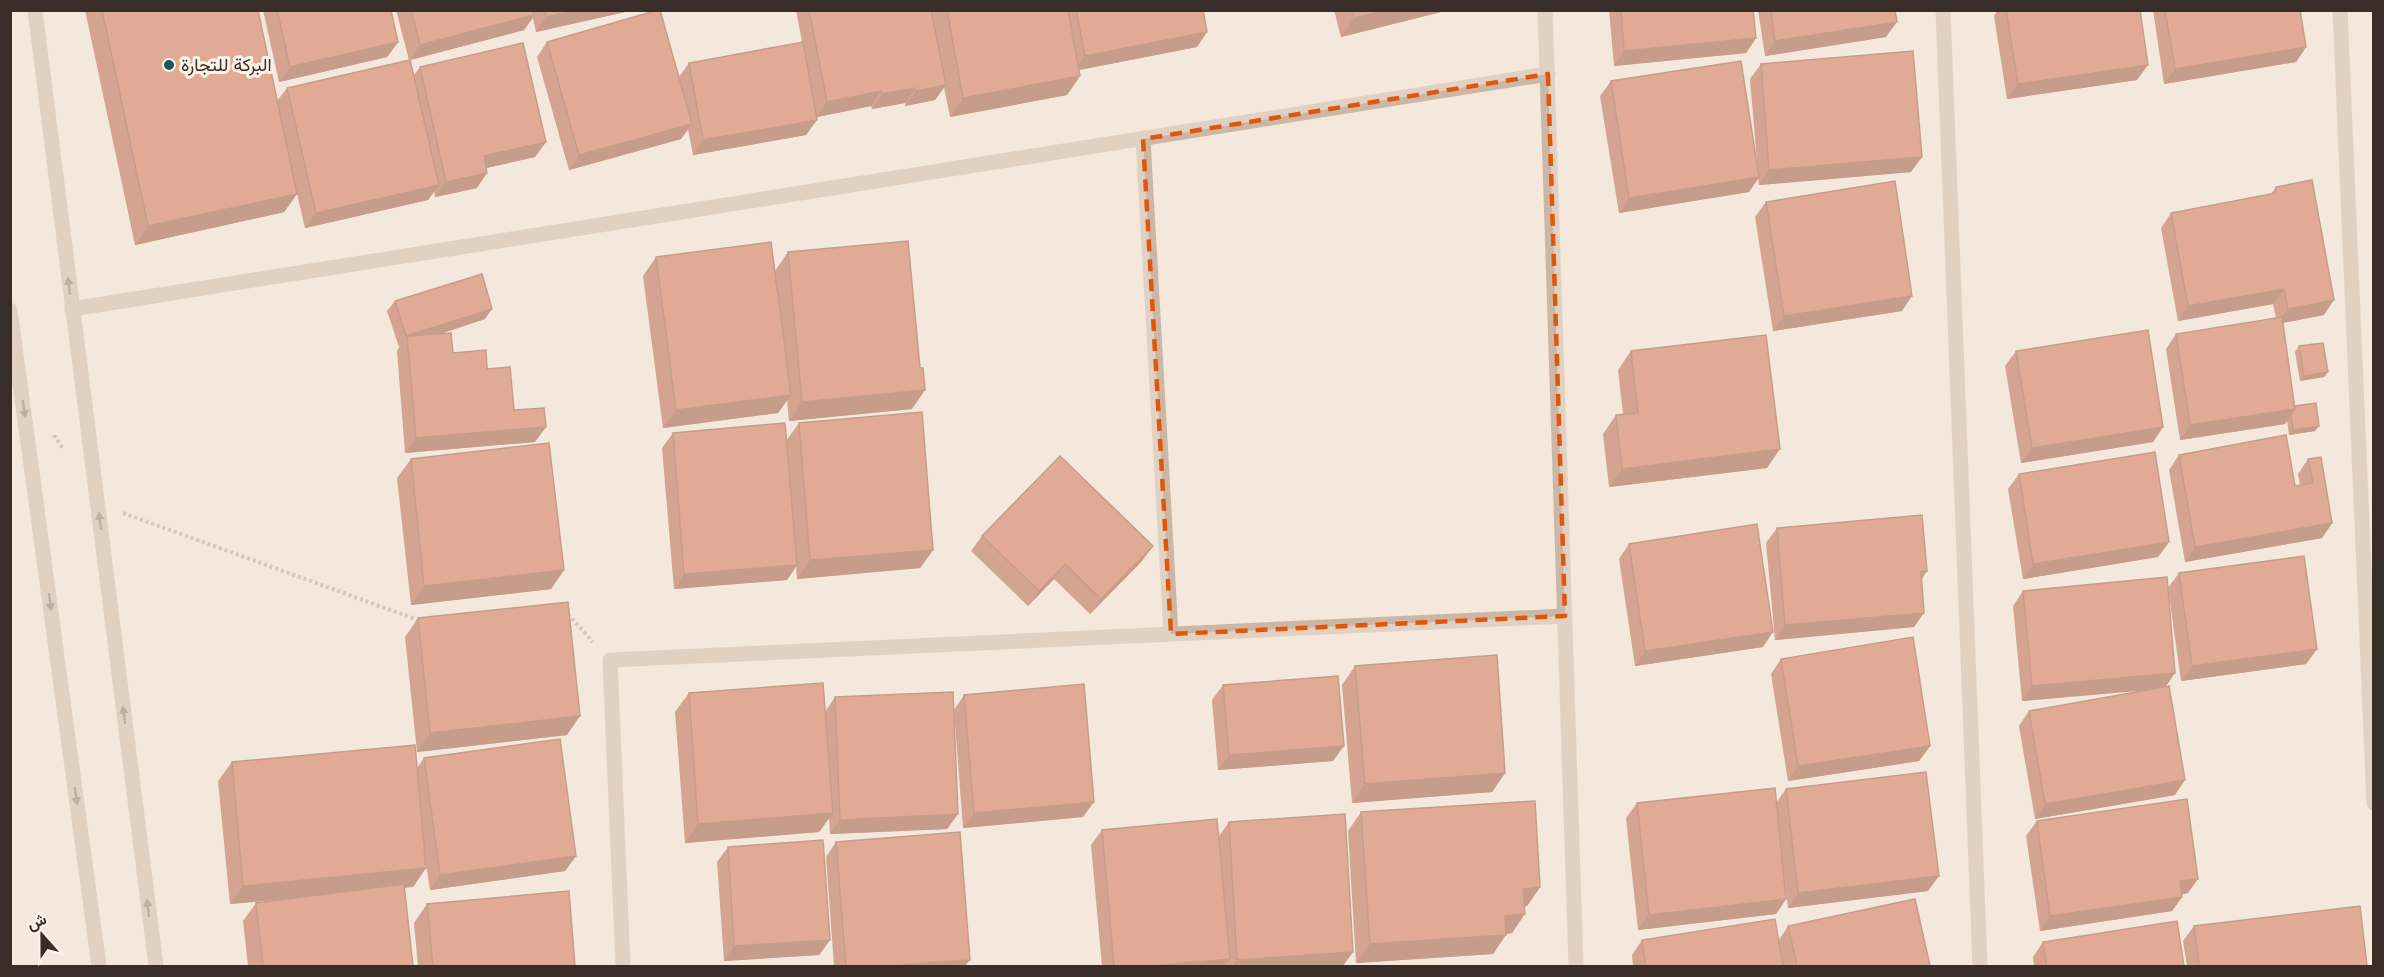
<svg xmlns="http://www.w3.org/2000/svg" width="2384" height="977" viewBox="0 0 2384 977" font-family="Quicksand,Vazirmatn,sans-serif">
	<rect width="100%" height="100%" fill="#f3e8db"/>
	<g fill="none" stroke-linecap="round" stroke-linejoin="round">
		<g stroke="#b8a190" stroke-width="4" stroke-dasharray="3 3" stroke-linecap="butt">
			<polyline points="54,435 63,449"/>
			<polyline points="123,513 421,621"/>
			<polyline points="568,614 593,642"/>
		</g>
		<g stroke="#ccb7a6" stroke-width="15">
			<polyline points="35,10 156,966"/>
			<polyline points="1545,10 1576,966"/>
			<polyline points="1943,10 1980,966"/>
			<polyline points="2340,10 2374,803"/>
			<polyline points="1143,139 1171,634"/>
			<polyline points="72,309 1548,74"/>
			<polyline points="10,310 99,966"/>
			<polyline points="623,966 610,660 1565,616"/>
		</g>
	</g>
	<g fill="#b05336">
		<polygon points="85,10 258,10 277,101 287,88 409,60 396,10 634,10 536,32 533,18 524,30 410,60 414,75 420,67 546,142 535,157 486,168 477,188 435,197 434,191 428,200 305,228 297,194 284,212 135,245"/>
		<polygon points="263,10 391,10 398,42 387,57 279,82"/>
		<polygon points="796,10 1203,10 1197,47 1079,70 1080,76 1067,95 950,117 944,87 935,100 905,106 905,103 872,109 871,106 817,117 806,135 693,155 688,129 681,139 569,170 537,57 547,42 679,77 689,63 802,42"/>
		<polygon points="1334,10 1449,10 1341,37"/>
		<polygon points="1609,10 1753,10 1756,38 1746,53 1614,66"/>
		<polygon points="1758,10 1895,10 1886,37 1765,56"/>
		<polygon points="1998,10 2140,10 2137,80 2007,99 1994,16"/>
		<polygon points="2153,10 2300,10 2306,47 2296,62 2164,84"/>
		<polygon points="1761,64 1911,172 1759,185 1758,179 1749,192 1619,213 1600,96 1611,81 1757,162 1750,79"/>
		<polygon points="2276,187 2324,315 2282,323 2295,406 2315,431 2289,435 2287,420 2285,424 2180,440 2166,349 2176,334 2276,318 2273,304 2178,321 2161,228 2171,213 2270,195"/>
		<polygon points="1766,202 1902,311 1773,331 1755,217"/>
		<polygon points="788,252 912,409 789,421 787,400 778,413 663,428 643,276 656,257 775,271"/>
		<polygon points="395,301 485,319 440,334 453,353 487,369 535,442 405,453 397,351 400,346 399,347 387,311"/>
		<polygon points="2299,346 2328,372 2324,377 2300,381 2295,352"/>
		<polygon points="1631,351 1767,468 1609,487 1603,434 1616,415 1623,414 1618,370"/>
		<polygon points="2016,351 2163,427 2153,442 2021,463 2005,366"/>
		<polygon points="799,423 933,550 920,568 797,579 796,566 787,580 674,589 662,448 673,433 786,441"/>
		<polygon points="2179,455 2295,486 2300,485 2298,474 2308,459 2332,523 2322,538 2185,562 2169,470"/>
		<polygon points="411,459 564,570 551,589 411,605 397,478"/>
		<polygon points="2019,474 2169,542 2158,557 2023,579 2008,489"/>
		<polygon points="1777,528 1921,580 1914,627 1775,640 1766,543"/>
		<polygon points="982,536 1142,561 1090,614 1054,579 1028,606 971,551"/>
		<polygon points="1629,544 1763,647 1635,666 1619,559"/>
		<polygon points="2179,573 2317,649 2306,664 2181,681 2168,588"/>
		<polygon points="2023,591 2166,687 2175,795 2035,819 2019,726 2029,711 2150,690 2022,701 2013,606"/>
		<polygon points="418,618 567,735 417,752 405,637"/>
		<polygon points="1781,659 1930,746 1919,761 1788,781 1771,674"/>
		<polygon points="1355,666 1505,773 1492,792 1352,803 1342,685"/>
		<polygon points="1223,685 1333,761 1218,770 1212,700"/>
		<polygon points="689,693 825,712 835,697 958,814 947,829 830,834 829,818 819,832 685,843 675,712"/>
		<polygon points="964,695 1083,817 963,828 954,710"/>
		<polygon points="424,758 576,856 565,871 430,890 425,856 426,868 413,887 404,887 413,966 248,966 243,921 256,903 287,899 230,904 218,781 232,762 417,768"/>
		<polygon points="1786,789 1928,891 1788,908 1783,867 1786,899 1776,914 1638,930 1626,818 1637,803 1776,803"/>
		<polygon points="1361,812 1540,887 1527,906 1525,906 1512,933 1506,934 1493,954 1356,963 1348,831"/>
		<polygon points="2037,821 2188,893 2182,894 2182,897 2172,911 2040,931 2026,836"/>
		<polygon points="1229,822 1343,966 1226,966 1226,964 1225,966 1102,966 1091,845 1102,830 1219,836"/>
		<polygon points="836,842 965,966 834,966 826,857"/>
		<polygon points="728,847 830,940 819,955 724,961 717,862"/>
		<polygon points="427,904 575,966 418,966 414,923"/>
		<polygon points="1788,926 1930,966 1633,966 1632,955 1642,940 1779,940"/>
		<polygon points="2194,926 2367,966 2187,966 2183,941"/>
		<polygon points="2043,942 2184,966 2034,966 2033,957"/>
	</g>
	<g fill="#90442c">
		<polygon points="577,10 634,10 536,32 546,17"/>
		<polygon points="1385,10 1449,10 1341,37 1354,18"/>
		<polygon points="534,15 524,30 410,60 420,45"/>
		<polygon points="1897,22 1886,37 1765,56 1775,41"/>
		<polygon points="1207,32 1197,47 1074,71 1085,56"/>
		<polygon points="1756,38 1746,53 1614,66 1624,51"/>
		<polygon points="398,42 387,57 279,82 290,67"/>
		<polygon points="2306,47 2296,62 2164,84 2175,69"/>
		<polygon points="2148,65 2137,80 2007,99 2018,84"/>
		<polygon points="1080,76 1067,95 950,117 963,98"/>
		<polygon points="946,85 935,100 905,106 916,91"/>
		<polygon points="915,88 905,103 872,109 882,94"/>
		<polygon points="881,91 871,106 817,117 827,102"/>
		<polygon points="817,120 806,135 693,155 703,140"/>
		<polygon points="692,124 681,139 569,170 579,155"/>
		<polygon points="546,142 535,157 473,171 484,156"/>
		<polygon points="1922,157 1911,172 1759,185 1769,170"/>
		<polygon points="487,173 477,188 435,197 446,182"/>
		<polygon points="1759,177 1749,192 1619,213 1629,198"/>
		<polygon points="439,185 428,200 305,228 316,213"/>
		<polygon points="297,194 284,212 135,245 148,226"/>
		<polygon points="2284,289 2273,304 2178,321 2188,306"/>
		<polygon points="1912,296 1902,311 1773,331 1784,316"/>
		<polygon points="2334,300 2324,315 2277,324 2288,309"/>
		<polygon points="492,309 485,319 408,344 407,336 399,347 406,336"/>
		<polygon points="2328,372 2324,377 2300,381 2304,376"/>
		<polygon points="925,390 912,409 789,421 802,402"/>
		<polygon points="791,395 778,413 663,428 676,410"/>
		<polygon points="2295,409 2285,424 2180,440 2190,425"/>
		<polygon points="2319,426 2315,431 2289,435 2293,430"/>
		<polygon points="546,427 535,442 405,453 416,438"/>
		<polygon points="2163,427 2153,442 2021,463 2032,448"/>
		<polygon points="1780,449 1767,468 1609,487 1622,469"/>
		<polygon points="2332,523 2322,538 2185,562 2195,547"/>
		<polygon points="2169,542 2158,557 2023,579 2033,564"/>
		<polygon points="1153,546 1142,561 1090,614 1101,599"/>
		<polygon points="933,550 920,568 797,579 810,560"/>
		<polygon points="1065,564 1054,579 1028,606 1039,591"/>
		<polygon points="797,565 787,580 674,589 684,574"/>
		<polygon points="564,570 551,589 411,605 424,586"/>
		<polygon points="1927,571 1917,586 1921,572"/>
		<polygon points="1924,613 1914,627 1775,640 1785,625"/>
		<polygon points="1773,632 1763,647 1635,666 1645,651"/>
		<polygon points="2317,649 2306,664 2181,681 2192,666"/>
		<polygon points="2175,673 2165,688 2022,701 2032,686"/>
		<polygon points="580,716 567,735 417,752 430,733"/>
		<polygon points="1344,746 1333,761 1218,770 1229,755"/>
		<polygon points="1930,746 1919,761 1788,781 1798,766"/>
		<polygon points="1505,773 1492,792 1352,803 1365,784"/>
		<polygon points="2185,780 2175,795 2035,819 2045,804"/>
		<polygon points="1094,802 1083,817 963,828 974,813"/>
		<polygon points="833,813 819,832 685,843 698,824"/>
		<polygon points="958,814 947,829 830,834 840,820"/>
		<polygon points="576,856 565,871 430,890 440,875"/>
		<polygon points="426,868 413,887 230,904 243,886"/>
		<polygon points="1939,876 1928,891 1788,908 1798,893"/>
		<polygon points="2198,879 2188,893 2170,896 2180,881"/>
		<polygon points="1540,887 1527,906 1510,908 1523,889"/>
		<polygon points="2182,897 2172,911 2040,931 2050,916"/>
		<polygon points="1786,899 1776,914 1638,930 1649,915"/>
		<polygon points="1525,914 1512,933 1492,935 1505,916"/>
		<polygon points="1506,935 1493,954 1356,963 1370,944"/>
		<polygon points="830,940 819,955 724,961 734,946"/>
		<polygon points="1353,952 1343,966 1233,966 1237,960"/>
		<polygon points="1230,959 1225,966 1151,966"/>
		<polygon points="970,960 965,966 886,966"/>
	</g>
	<g fill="#cd613f" stroke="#90442c" stroke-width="1.5">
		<polygon points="102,10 258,10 297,194 148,226"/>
		<polygon points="277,10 391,10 398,42 290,67"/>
		<polygon points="411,10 533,10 534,15 420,45"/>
		<polygon points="545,10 577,10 546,17"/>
		<polygon points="658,10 660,10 692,124 579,155 547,42"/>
		<polygon points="809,10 931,10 946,85 916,91 915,88 882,94 881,91 827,102"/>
		<polygon points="947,10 1068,10 1080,76 963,98"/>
		<polygon points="1076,10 1203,10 1207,32 1085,56"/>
		<polygon points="1352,10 1385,10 1354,18"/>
		<polygon points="1621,10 1753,10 1756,38 1624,51"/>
		<polygon points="1771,10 1895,10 1897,22 1775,41"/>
		<polygon points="2006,10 2140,10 2148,65 2018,84"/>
		<polygon points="2165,10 2300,10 2306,47 2175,69"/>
		<polygon points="803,42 817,120 703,140 689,63"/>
		<polygon points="523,43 546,142 484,156 487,173 446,182 420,67"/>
		<polygon points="1913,51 1922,157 1769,170 1761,64"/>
		<polygon points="410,60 439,185 316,213 287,88"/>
		<polygon points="1741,61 1759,177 1629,198 1611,81"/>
		<polygon points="2312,180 2334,300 2288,309 2284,289 2188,306 2171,213 2276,193 2276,187"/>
		<polygon points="1895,181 1912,296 1784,316 1766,202"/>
		<polygon points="908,241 920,368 923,368 925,390 802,402 788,252"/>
		<polygon points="771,242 791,395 676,410 656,257"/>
		<polygon points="482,274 492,309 406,336 395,301"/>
		<polygon points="2282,317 2295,409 2190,425 2176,334"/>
		<polygon points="2148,330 2163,427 2032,448 2016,351"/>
		<polygon points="451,333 453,353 486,350 487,369 510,367 514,410 544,408 546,427 416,438 407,336"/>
		<polygon points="1766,335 1780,449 1622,469 1616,415 1638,413 1631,351"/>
		<polygon points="2323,343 2328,372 2304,376 2299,346"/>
		<polygon points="2316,403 2319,426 2293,430 2291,415 2295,409 2295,406"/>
		<polygon points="922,412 933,550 810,560 799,423"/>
		<polygon points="785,423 797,565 684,574 673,433"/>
		<polygon points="2286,435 2295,486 2313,483 2308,459 2321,457 2332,523 2195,547 2179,455"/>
		<polygon points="549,443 564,570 424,586 411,459"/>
		<polygon points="2155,452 2169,542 2033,564 2019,474"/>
		<polygon points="1060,456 1153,546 1101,599 1065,564 1039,591 982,536"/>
		<polygon points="1922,515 1927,571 1921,572 1924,613 1785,625 1777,528"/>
		<polygon points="1757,524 1773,632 1645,651 1629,544"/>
		<polygon points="2304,556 2317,649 2192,666 2179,573"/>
		<polygon points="2167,577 2175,673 2032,686 2023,591"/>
		<polygon points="568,602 580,716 430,733 418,618"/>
		<polygon points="1913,637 1930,746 1798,766 1781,659"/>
		<polygon points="1497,655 1505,773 1365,784 1355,666"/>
		<polygon points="1338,676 1344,746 1229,755 1223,685"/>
		<polygon points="823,683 833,813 698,824 689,693"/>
		<polygon points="1084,684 1094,802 974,813 964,695"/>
		<polygon points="2169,686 2185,780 2045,804 2029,711"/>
		<polygon points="953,692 958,814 840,820 835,697"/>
		<polygon points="560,739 576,856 440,875 424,758"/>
		<polygon points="415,745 426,868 243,886 232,762"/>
		<polygon points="1926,772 1939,876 1798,893 1786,789"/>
		<polygon points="1775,788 1786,899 1649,915 1637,803"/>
		<polygon points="2187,799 2198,879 2180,881 2182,897 2050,916 2037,821"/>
		<polygon points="1535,801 1540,887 1523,889 1525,914 1505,916 1506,935 1370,944 1361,812"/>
		<polygon points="1345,814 1353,952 1237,960 1229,822"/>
		<polygon points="1217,819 1230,959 1151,966 1114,966 1102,830"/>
		<polygon points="960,832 970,960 886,966 846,966 836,842"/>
		<polygon points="823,840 830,940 734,946 728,847"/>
		<polygon points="404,884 413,966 263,966 256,903"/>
		<polygon points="569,891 575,966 433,966 427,904"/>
		<polygon points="1915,899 1930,966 1797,966 1788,926"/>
		<polygon points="2360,906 2367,966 2199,966 2194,926"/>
		<polygon points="1775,919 1783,966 1646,966 1642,940"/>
		<polygon points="2177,921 2184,966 2047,966 2043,942"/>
	</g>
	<defs><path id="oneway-solid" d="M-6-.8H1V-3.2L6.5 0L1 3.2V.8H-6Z" transform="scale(1.5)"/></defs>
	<g fill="#7b6b60">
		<use href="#oneway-solid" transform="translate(69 286) rotate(-97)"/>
		<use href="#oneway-solid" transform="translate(24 409) rotate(82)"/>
		<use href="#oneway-solid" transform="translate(100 521) rotate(-97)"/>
		<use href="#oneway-solid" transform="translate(50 602) rotate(82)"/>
		<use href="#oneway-solid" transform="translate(124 715) rotate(-97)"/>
		<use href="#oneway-solid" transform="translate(76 796) rotate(82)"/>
		<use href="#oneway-solid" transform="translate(148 908) rotate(-97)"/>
	</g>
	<path d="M0 0H2384V977H0ZM1548 74 1565 616 1171 634 1143 139Z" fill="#f3e8db" fill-opacity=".55" fill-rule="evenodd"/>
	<path fill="none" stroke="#df570d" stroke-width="4.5" stroke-dasharray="12 8" stroke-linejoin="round" d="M1548 74 1565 616 1171 634 1143 139Z"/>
	<circle fill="#1a585c" stroke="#fbf2e8" stroke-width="2" cx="169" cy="65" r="6"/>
	<g text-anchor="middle" stroke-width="6" stroke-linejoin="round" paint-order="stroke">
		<g font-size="18" fill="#382d27" stroke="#fbf2e8" text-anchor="start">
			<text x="181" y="71">البركة للتجارة</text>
		</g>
	</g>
	<rect width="2384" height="977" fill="none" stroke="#382d27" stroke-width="24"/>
	<g transform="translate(42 935) rotate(339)" stroke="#fbf2e8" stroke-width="4.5" paint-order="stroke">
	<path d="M0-4.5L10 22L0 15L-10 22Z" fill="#382d27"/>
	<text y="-9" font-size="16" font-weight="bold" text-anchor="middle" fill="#382d27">ش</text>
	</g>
</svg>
